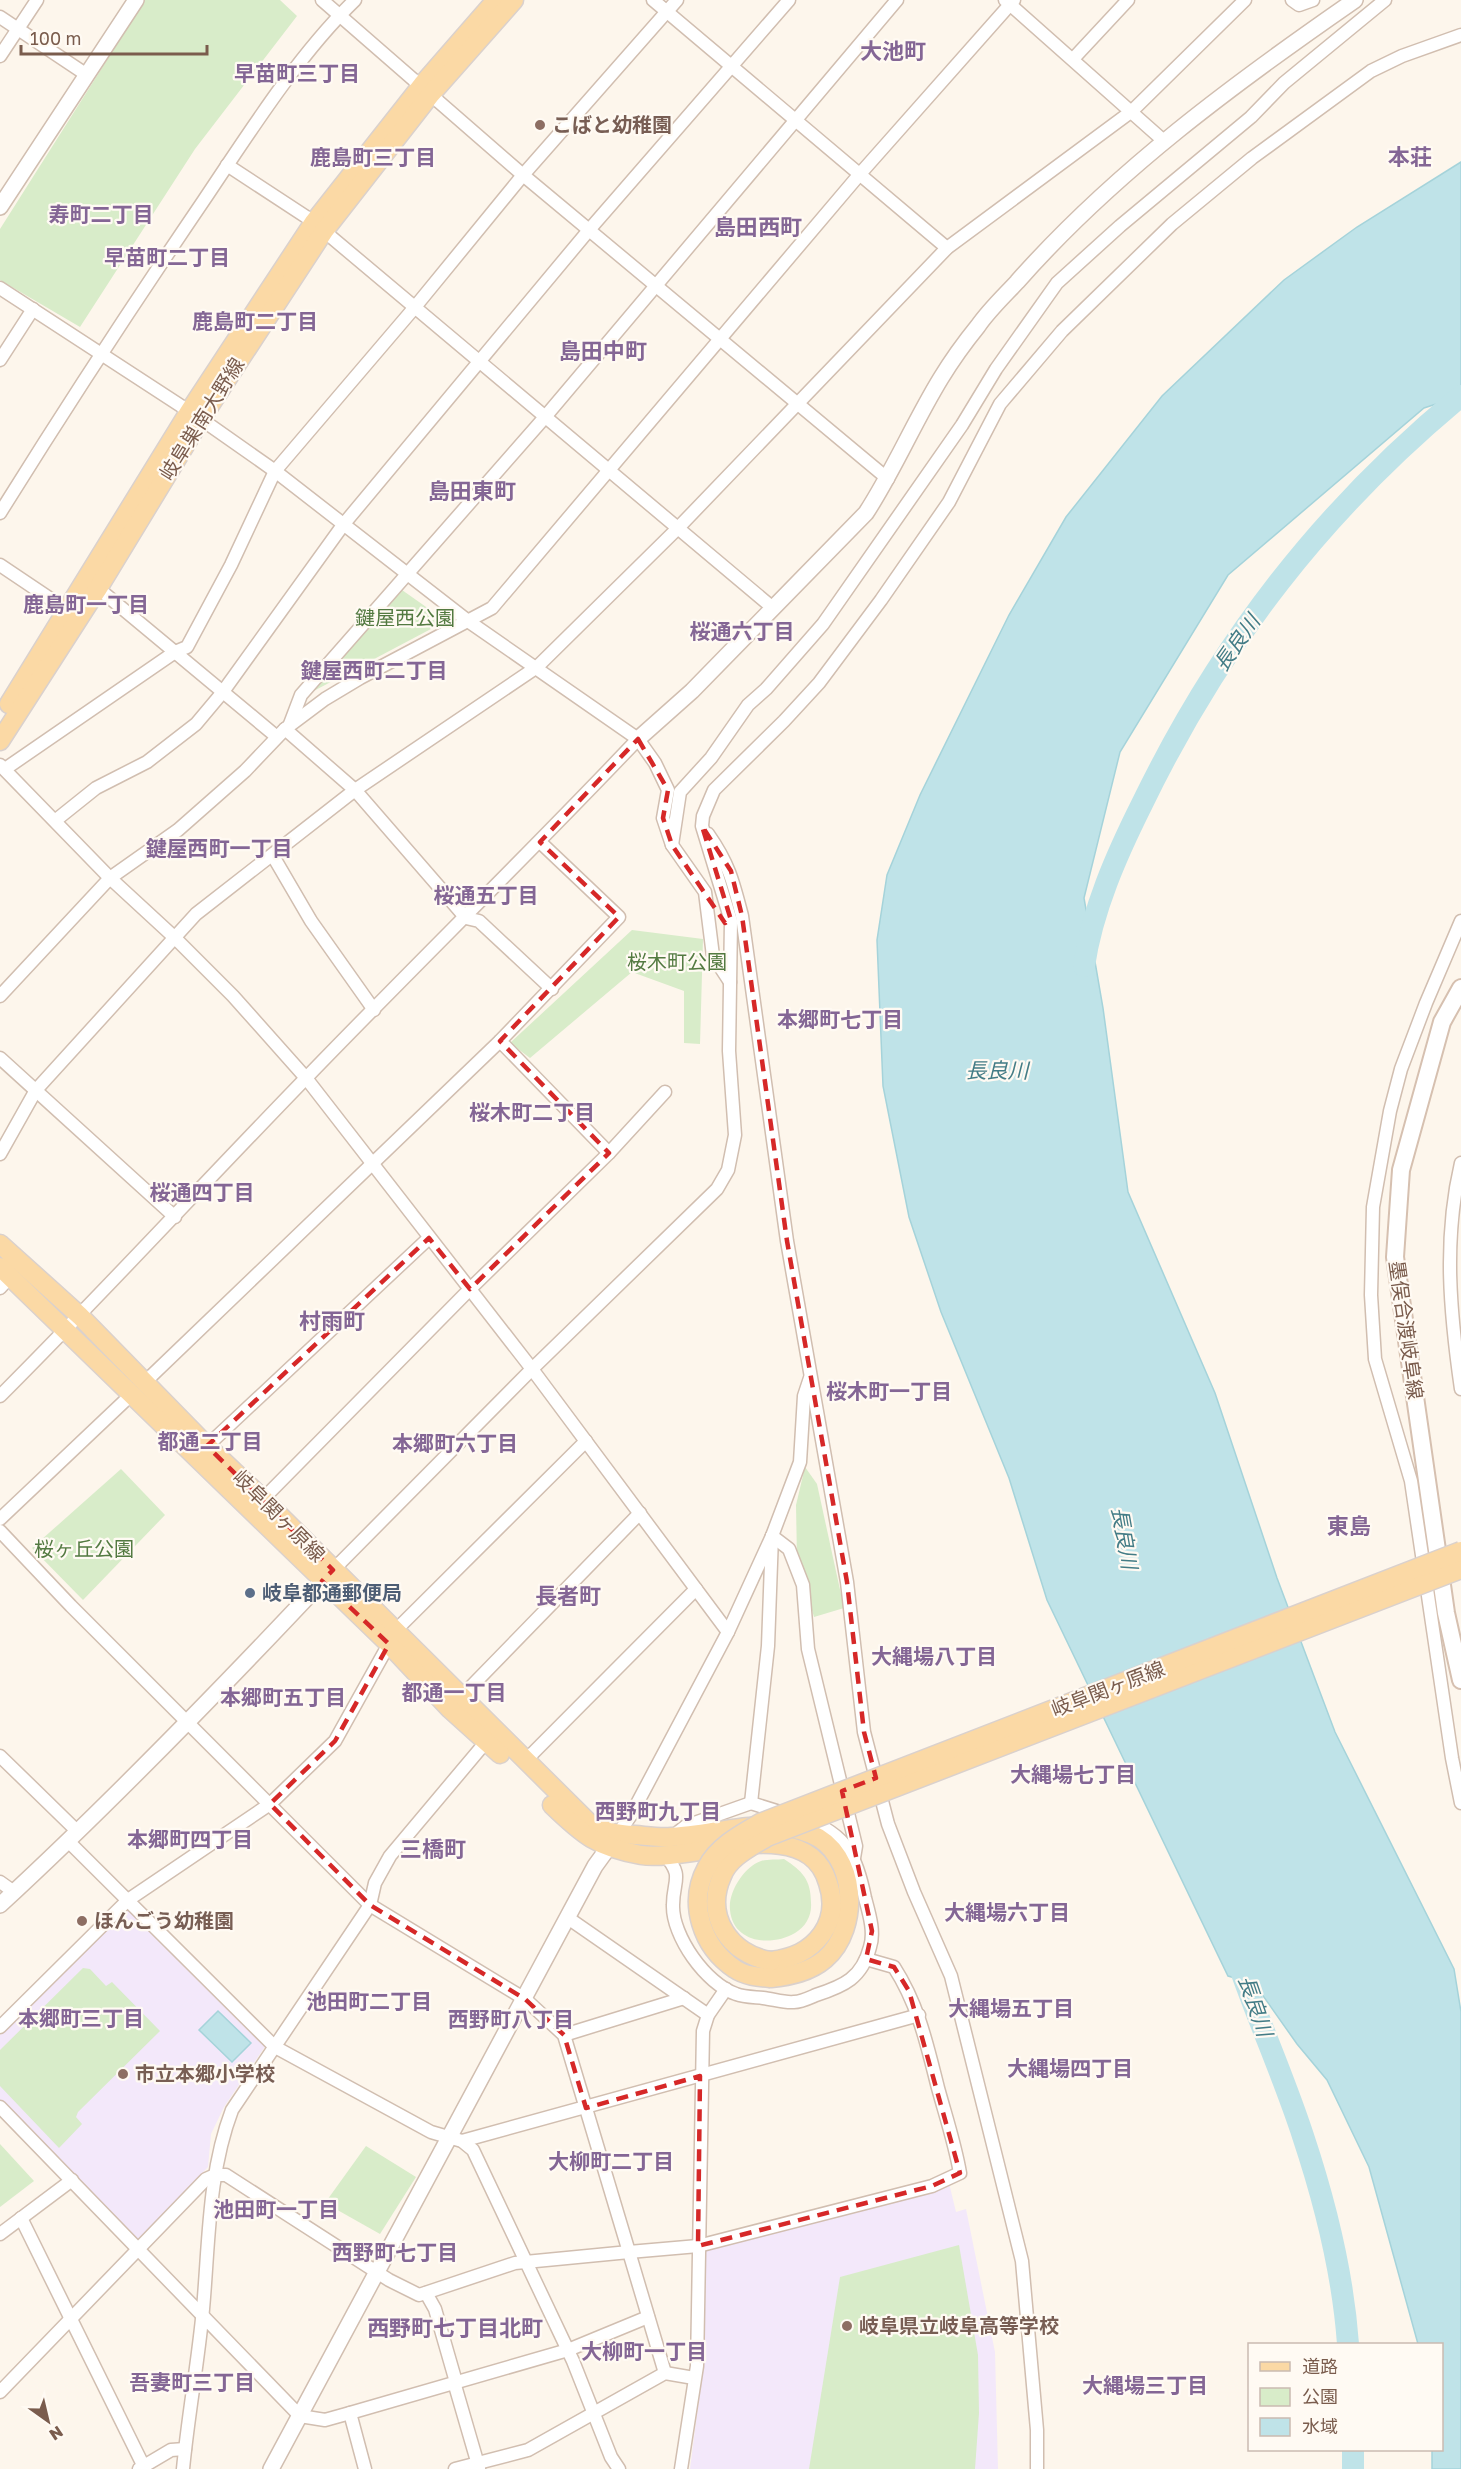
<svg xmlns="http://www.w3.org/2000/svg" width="1461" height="2469" viewBox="0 0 1461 2469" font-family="'Golos Text','Noto Sans JP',sans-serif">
	<rect width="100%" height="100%" fill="#fdf6ec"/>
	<g fill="#f3e8fa">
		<polygon points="125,1908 132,1909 266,2045 224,2107 211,2134 208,2167 138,2239 133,2239 0,2104 0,2035"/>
		<polygon points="949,2183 956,2212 966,2209 995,2352 998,2469 690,2469 703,2367 704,2253 708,2247"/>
	</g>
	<g fill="#d8ecc9">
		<polygon points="145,0 280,0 297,16 195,149 80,327 0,280 0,229"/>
		<polygon points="402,590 446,621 308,694"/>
		<polygon points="632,930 703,939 700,1044 684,1043 684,991 632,972 530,1058 510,1043"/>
		<polygon points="805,1467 817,1484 844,1608 814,1617 797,1559 796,1505"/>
		<polygon points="121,1469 165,1515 83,1600 32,1548"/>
		<path d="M784 1859C802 1871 811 1879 811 1903 812 1915 806 1927 795 1933 771 1947 733 1943 730 1910 728 1892 744 1867 761 1861 767 1859 777 1860 784 1859Z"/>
		<polygon points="83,1968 90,1969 106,1986 112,1982 160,2031 78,2112 76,2117 82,2124 59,2148 0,2086 0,2050"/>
		<polygon points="0,2144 34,2181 0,2207"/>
		<polygon points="366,2146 416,2177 380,2234 325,2203"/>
		<polygon points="959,2245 978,2355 979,2413 975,2469 809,2469 840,2277"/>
	</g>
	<g fill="#bfe3e8" stroke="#a5d3da" stroke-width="1.5">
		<polygon points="1461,162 1461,396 1424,408 1228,575 1120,752 1084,898 1103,1008 1128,1192 1215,1393 1277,1578 1335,1732 1454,1969 1461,2012 1461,2469 1432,2469 1432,2450 1442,2450 1442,2344 1418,2344 1369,2167 1327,2080 1297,2044 1254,1983 1228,1976 1047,1600 1009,1478 941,1312 909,1217 883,1086 877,940 887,875 920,795 1009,615 1066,517 1162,396 1284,280 1357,227"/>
		<polygon points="218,2011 251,2043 232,2062 199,2030"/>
	</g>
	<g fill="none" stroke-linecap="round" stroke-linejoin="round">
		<g stroke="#bfe3e8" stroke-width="22">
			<path d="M1084 966C1092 910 1117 854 1142 804 1220 643 1323 510 1461 396"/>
			<path d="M1235 1953C1255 2014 1283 2074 1303 2136 1325 2202 1343 2274 1348 2344"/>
			<polyline points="1353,2469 1353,2450"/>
		</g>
		<g stroke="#d1beb0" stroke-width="15">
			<g id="minor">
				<polyline points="322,0 523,175 888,479"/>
				<polyline points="653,0 947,248"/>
				<polyline points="1005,0 1165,142"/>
				<polyline points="1292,0 1299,5 1313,0"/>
				<polyline points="0,17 87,75"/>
				<polyline points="0,56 37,0"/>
				<polyline points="1073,59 1128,0"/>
				<polyline points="227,165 314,222"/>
				<polyline points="324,231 773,608"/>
				<polyline points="0,288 201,419 275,471 468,621 638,739 655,763 668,790 663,818 672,845 705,892 713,956 730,982"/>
				<polyline points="0,360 33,309"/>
				<path d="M0 513C66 407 134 303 204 200 249 133 298 55 355 0"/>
				<polyline points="0,565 67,610"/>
				<polyline points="97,590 105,594 277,737"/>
				<polyline points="290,724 301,695 545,417 897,0"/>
				<polyline points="285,729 355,790 466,918 479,921 552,989"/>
				<polyline points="0,765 110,878 174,937 233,996 306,1078 532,1369 728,1632"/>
				<polyline points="5,769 175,652 187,647 231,565 275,471 415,307 523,175 677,0"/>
				<polyline points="56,820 96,788 147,762 196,724 222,693 343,525 589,230 789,0"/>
				<path d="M708 834C729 864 733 881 742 916L787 1241 847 1582 864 1732 888 1824 914 1892 951 1976 1022 2261 1037 2430V2469"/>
				<polyline points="672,845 680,792 711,758 748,705 766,689 823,624 962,425 996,369 1057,283 1120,226 1251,117 1284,83 1385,0"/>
				<polyline points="273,856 311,921 374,1010"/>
				<polyline points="1461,921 1426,1003 1401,1069 1390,1111 1373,1207 1371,1295 1375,1359 1411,1481 1452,1758 1461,1803"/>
				<polyline points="0,996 110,878 178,830 245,771 285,729 325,699 360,678 492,608 859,175 1014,0"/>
				<polyline points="500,1041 609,1153"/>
				<polyline points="0,1058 175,1217"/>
				<polyline points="0,1154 36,1090 196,914 355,790 537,667 678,528 947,248 1132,111 1245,0"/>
				<path d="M1461 1163C1443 1240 1450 1312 1461 1389"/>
				<polyline points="0,1288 10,1277"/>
				<polyline points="145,1382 500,1041 619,917 540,842"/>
				<path d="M0 1396C104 1292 204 1183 306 1078 416 964 529 854 638 739"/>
				<polyline points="207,1446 429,1238"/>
				<polyline points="263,1499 470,1289 609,1153 665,1092"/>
				<polyline points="0,1519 132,1394"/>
				<path d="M0 1531 71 1606 370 1905 525 1999 564 2035 629 2252 698 2246 932 2186 960 2173C955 2144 946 2117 938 2088 927 2045 919 2006 894 1967L866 1959"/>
				<polyline points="772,1536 768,1646 751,1803 786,1814"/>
				<polyline points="772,1536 789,1549 803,1585 808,1649 856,1846 854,1858"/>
				<polyline points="333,1570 532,1369 717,1189 728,1170 735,1135 729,1051 731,921 702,826 703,816 714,790 784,721 819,683 881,600 949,502 1000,404 1062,331 1172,224 1252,158 1371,71 1402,56 1461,35"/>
				<polyline points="395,1631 586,1441"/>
				<polyline points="461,1697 640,1513"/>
				<polyline points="0,1756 78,1832"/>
				<polyline points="525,1761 696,1589"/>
				<polyline points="618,1834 631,1815 728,1632 772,1536 800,1462 804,1396 810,1378"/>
				<polyline points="672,1837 686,1826 751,1803"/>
				<polyline points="68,1841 275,2047 431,2132 462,2141 473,2150 573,2361 611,2457 619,2469"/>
				<path d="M665 1855C684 1877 673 1880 673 1905 672 1936 706 1984 736 1994 744 1997 754 1997 763 1998 773 1999 784 2003 794 2002 801 2002 809 1998 816 1995 844 1986 862 1978 870 1947 875 1932 869 1913 865 1898 857 1858 847 1834 806 1820"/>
				<polyline points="0,1882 14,1892"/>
				<polyline points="568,1918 708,2015"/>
				<polyline points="0,2027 128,1900 270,1804 335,1741 389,1644"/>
				<polyline points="564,2035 684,1998"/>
				<polyline points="0,2107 300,2416 325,2420 350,2413 568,2350 648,2317"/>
				<polyline points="462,2141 919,2015"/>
				<polyline points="21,2218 145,2469"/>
				<polyline points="0,2234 72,2180"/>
				<polyline points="426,2293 435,2309 456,2382"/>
				<polyline points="454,2382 479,2468"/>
				<polyline points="0,2392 206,2179 215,2175 226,2175 389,2280 419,2295 515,2263 629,2252 665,2373"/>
				<polyline points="350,2413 365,2469"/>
				<polyline points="139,2469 171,2450 185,2449"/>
				<path d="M183 2469C188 2416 198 2363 203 2309 209 2243 208 2173 232 2110L370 1905 375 1883 390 1856 490 1737"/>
				<polyline points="455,2469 528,2450 665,2373 694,2378"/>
				<polyline points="681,2469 697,2366 703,2031 708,2015 726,1989"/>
			</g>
		</g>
		<g stroke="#d1beb0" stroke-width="18">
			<g id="tertiary">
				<polyline points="0,207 136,0"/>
				<path d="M638 739 692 691 866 513C894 470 914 422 941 378 952 360 965 342 978 326 989 310 1004 296 1017 282 1114 172 1235 83 1355 0"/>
				<path d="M0 1905C115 1799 224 1686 331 1572"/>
				<polyline points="271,2469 595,1866 616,1837"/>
			</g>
		</g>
		<g stroke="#d6c0b0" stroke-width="20">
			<polyline id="secondary" points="1461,988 1442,1022 1401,1170 1395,1257 1446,1613 1461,1680"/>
		</g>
		<g stroke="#dad1cd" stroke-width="21">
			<g id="primary">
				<polyline points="9,704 189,412 314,222 422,85 496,0"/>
				<polyline points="0,741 97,590 201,419 324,231 431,94 514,0"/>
				<path d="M0 1244 80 1316 207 1446 263 1499 588 1822C603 1832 617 1834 635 1835 647 1836 659 1838 671 1837 718 1835 764 1815 811 1834 857 1853 861 1928 825 1959 810 1972 790 1976 771 1978"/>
				<polyline points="0,1267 389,1644 450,1709 500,1754"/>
				<path d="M552 1805C583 1835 597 1847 641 1855 692 1863 807 1810 828 1883 834 1901 833 1918 822 1934 809 1952 792 1958 771 1961"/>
			</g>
		</g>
		<use href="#minor" stroke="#fff" stroke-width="12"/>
		<use href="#tertiary" stroke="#fff" stroke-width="15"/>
		<use href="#secondary" stroke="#fff" stroke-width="16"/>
		<use href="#primary" stroke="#fbd9a5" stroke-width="18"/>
		<g stroke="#dad1cd" stroke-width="21" stroke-linecap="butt">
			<g id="primary-bridge">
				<path d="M771 1961C730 1955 704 1916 722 1876 729 1857 751 1847 767 1837L1461 1569"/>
				<path d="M771 1978C759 1977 745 1976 735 1969 702 1947 687 1903 707 1867 718 1846 741 1834 760 1823L1461 1551"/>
			</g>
		</g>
		<use href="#primary-bridge" stroke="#fbd9a5" stroke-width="18"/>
	</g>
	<path fill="none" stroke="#d62828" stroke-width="4.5" stroke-dasharray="12 8" stroke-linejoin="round" d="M638 739 668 790 663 818 672 845 725 923 731 920 702 826 731 871 742 916 787 1241 847 1582 864 1732 876 1778 842 1791 872 1931 866 1959 894 1967 909 1991 960 2173 932 2186 698 2246 700 2076 586 2108 564 2035 525 1999 370 1905 270 1804 335 1741 389 1644 322 1581 333 1570 207 1446 429 1238 470 1289 609 1153 500 1041 619 917 540 842Z"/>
	<g fill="#8d6e63" stroke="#fffaf3" stroke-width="2">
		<circle cx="540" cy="125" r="6"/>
		<circle cx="82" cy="1921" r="6"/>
		<circle cx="123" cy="2074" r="6"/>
		<circle cx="847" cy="2326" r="6"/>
	</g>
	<circle fill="#5c6f8a" stroke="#fffaf3" stroke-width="2" cx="250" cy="1593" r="6"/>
	<g text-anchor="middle" stroke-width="4.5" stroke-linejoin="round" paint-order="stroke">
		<g font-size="20" font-weight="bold" fill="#785e54" stroke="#fffaf3" text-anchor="start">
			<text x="552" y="132">こばと幼稚園</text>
			<text x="94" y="1928">ほんごう幼稚園</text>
			<text x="135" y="2081">市立本郷小学校</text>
			<text x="859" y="2333">岐阜県立岐阜高等学校</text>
		</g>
		<g font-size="20" fill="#7a5c4d" stroke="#fffaf3">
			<text transform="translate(202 419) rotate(-58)" y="7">岐阜巣南大野線</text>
			<text transform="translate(1406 1330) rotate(82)" y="7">墨俣合渡岐阜線</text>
			<text transform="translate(279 1516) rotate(45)" y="7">岐阜関ヶ原線</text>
			<text transform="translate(1108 1689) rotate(-21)" y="7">岐阜関ヶ原線</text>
		</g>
		<g font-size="20" fill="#537a41" stroke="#fffaf3">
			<text x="405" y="625">鍵屋西公園</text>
			<text x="677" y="969">桜木町公園</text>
			<text x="84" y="1556">桜ヶ丘公園</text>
		</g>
		<g font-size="20" font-weight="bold" fill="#4e5e75" stroke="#fffaf3" text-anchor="start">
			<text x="262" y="1600">岐阜都通郵便局</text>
		</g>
		<g font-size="21" font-weight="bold" fill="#846695" stroke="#fffaf3">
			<text x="297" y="81">早苗町三丁目</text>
			<text x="373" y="165">鹿島町三丁目</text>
			<text x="101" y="222">寿町二丁目</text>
			<text x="167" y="265">早苗町二丁目</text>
			<text x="255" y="329">鹿島町二丁目</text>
			<text x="86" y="612">鹿島町一丁目</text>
			<text x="742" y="639">桜通六丁目</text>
			<text x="374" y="678">鍵屋西町二丁目</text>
			<text x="219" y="856">鍵屋西町一丁目</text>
			<text x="486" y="903">桜通五丁目</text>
			<text x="840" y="1027">本郷町七丁目</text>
			<text x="532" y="1120">桜木町二丁目</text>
			<text x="202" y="1200">桜通四丁目</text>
			<text x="889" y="1399">桜木町一丁目</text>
			<text x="210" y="1449">都通二丁目</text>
			<text x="455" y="1451">本郷町六丁目</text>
			<text x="934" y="1664">大縄場八丁目</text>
			<text x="454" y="1700">都通一丁目</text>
			<text x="283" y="1705">本郷町五丁目</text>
			<text x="1073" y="1782">大縄場七丁目</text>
			<text x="658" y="1819">西野町九丁目</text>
			<text x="190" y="1847">本郷町四丁目</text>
			<text x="1007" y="1920">大縄場六丁目</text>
			<text x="369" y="2009">池田町二丁目</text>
			<text x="1011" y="2016">大縄場五丁目</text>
			<text x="81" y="2026">本郷町三丁目</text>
			<text x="511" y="2027">西野町八丁目</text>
			<text x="1070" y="2076">大縄場四丁目</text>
			<text x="611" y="2169">大柳町二丁目</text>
			<text x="276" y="2217">池田町一丁目</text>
			<text x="395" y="2260">西野町七丁目</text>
			<text x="644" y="2359">大柳町一丁目</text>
			<text x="192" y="2390">吾妻町三丁目</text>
			<text x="1145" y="2393">大縄場三丁目</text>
		</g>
		<g font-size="21" font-style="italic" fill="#437c86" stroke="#fffaf3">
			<text transform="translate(1237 643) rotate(-55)" y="7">長良川</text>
			<text x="997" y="1078">長良川</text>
			<text transform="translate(1124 1538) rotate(80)" y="7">長良川</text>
			<text transform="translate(1255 2006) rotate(71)" y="7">長良川</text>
		</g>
		<g font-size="22" font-weight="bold" fill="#846695" stroke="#fffaf3">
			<text x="893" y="59">大池町</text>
			<text x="1410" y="165">本荘</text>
			<text x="758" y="235">島田西町</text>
			<text x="603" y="359">島田中町</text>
			<text x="472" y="499">島田東町</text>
			<text x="332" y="1329">村雨町</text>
			<text x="1349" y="1534">東島</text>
			<text x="568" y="1604">長者町</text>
			<text x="433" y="1857">三橋町</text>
			<text x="455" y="2336">西野町七丁目北町</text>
		</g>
	</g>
	<rect x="1248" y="2343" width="195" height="108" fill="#fffaf3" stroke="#cabbb1" stroke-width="1.5"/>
	<rect x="1260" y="2362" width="30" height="9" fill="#fbd9a5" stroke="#cabbb1" stroke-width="1.5"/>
	<text x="1302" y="2373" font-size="18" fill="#7a5c4d">道路</text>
	<rect x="1260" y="2388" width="30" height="18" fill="#d8ecc9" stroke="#cabbb1" stroke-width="1.5"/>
	<text x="1302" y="2403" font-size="18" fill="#7a5c4d">公園</text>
	<rect x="1260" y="2418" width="30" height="18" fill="#bfe3e8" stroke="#cabbb1" stroke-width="1.5"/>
	<text x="1302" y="2433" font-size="18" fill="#7a5c4d">水域</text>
	<g transform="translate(48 2421) rotate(146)" stroke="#fffaf3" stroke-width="4.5" paint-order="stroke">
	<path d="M0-4.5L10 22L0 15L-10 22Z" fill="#7a5c4d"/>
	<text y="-9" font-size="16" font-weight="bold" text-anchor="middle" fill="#7a5c4d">N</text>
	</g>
	<path d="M21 45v9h186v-9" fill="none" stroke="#7a5c4d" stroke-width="3"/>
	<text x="30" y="45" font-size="18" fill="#7a5c4d" stroke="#fffaf3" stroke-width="4.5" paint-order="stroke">100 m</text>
</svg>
